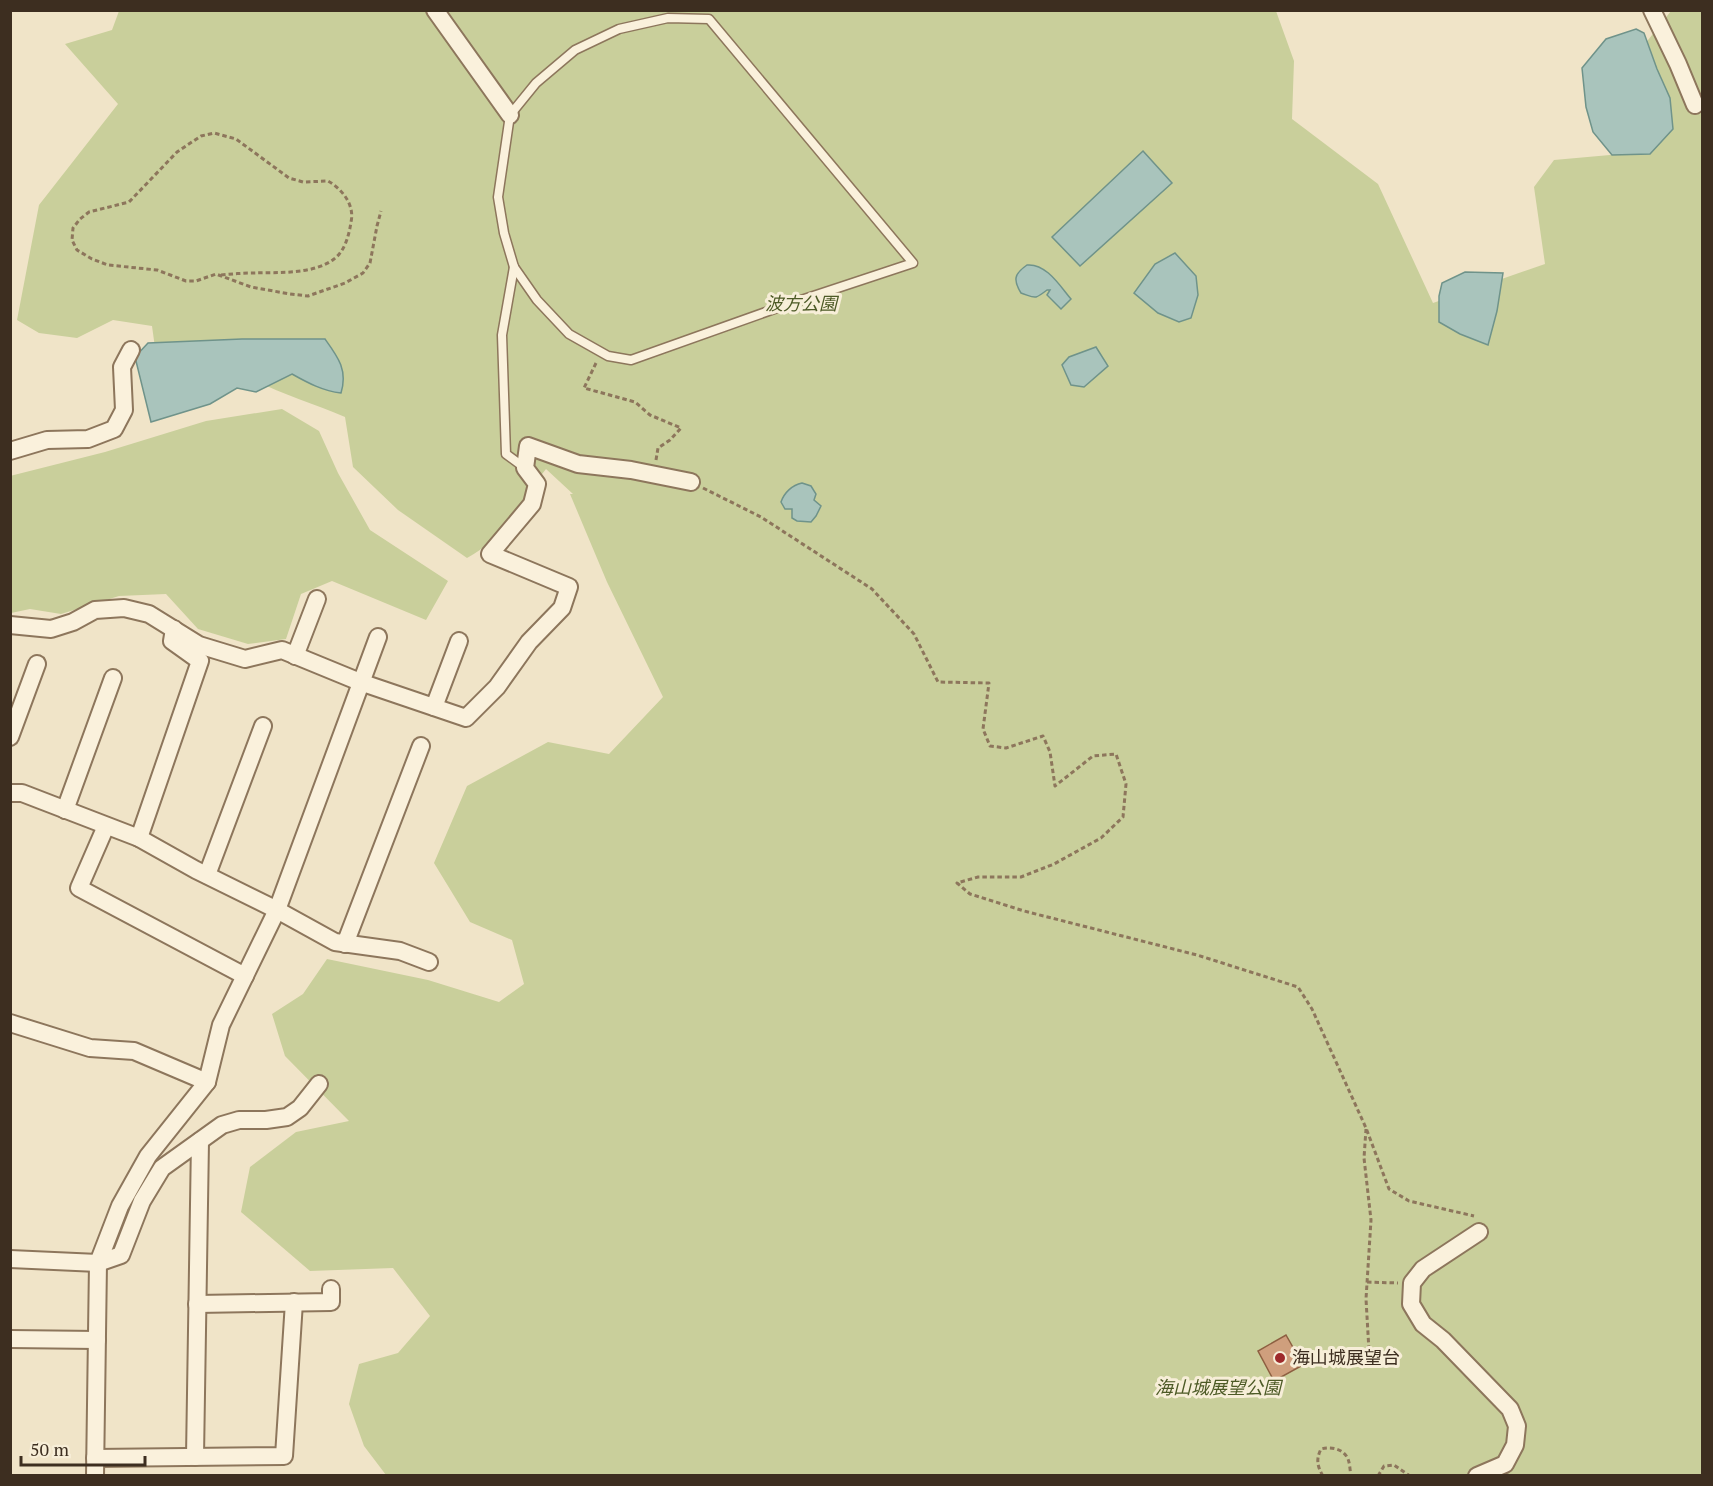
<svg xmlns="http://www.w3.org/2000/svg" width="1713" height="1486" viewBox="0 0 1713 1486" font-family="'PT Serif','Noto Sans JP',serif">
	<rect width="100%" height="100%" fill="#f0e4c8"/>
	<g fill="#c9cf9b">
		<path d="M119 11H1276L1294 61 1292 119 1378 184 1433 303 1545 264 1534 187 1554 160 1621 154 1637 54 1671 11H1702V1475H386L364 1446 349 1404 359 1364 398 1353 430 1316 393 1268 310 1271 241 1212 250 1167 296 1132 349 1121 285 1056 272 1014 303 994 327 959 428 980 499 1002 524 984 512 940 470 922 434 863 467 786 548 742 609 754 663 697 607 582 570 494H573L546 469C521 499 503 539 467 558L398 510 353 467 345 417C313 403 280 394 249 377L164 413 152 326 113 320 77 338 39 333 17 320 39 205 118 104 65 44 112 30Z"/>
		<polygon points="282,409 319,431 338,473 370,530 448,581 426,620 332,581 301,594 286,639 248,644 198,629 166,594 119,596 61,614 30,609 11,613 10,476 105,452 206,421"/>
	</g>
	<g fill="#a9c4bc" stroke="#6f938a" stroke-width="1.5">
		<polygon points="1636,29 1644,33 1657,69 1670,98 1673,129 1650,154 1612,155 1593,132 1586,107 1582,68 1606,39"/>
		<polygon points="1143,151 1172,183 1080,266 1052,237"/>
		<polygon points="1175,253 1196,276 1198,295 1191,318 1179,322 1158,313 1134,293 1155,264"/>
		<path d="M1027 265C1046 263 1060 286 1071 299L1061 309 1047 295 1050 290H1047C1034 300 1036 298 1021 293 1013 280 1014 274 1027 265Z"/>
		<polygon points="1465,272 1503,273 1497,311 1488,345 1460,334 1439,322 1439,296 1442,283"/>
		<path d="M242 339H325C338 357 348 370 341 393 323 391 308 383 292 374L256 392 237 388 210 404 151 422 135 357 148 343Z"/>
		<polygon points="1096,347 1108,366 1084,387 1071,385 1062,365 1069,357"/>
		<path d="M802 483 811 486 816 494 814 500 821 506 816 516 811 522 797 521 792 518V509H785L781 502C784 493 792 485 802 483Z"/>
	</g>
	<polygon fill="#cf9f7d" stroke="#8d5f41" stroke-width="1.5" points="1286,1335 1303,1365 1274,1381 1258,1351"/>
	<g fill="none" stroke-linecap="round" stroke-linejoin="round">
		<g stroke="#8d765c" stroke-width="11">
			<g id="lane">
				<polygon points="668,18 709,19 913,263 777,308 631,360 608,356 569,334 537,300 514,267 504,233 498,197 510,115 536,83 575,50 619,29"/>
				<polyline points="514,267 502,335 506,454 525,468"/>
			</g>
		</g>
		<g stroke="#8d765c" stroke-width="20">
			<g id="street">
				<polyline points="435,10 510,115"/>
				<polyline points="1652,10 1678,64 1695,105"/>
				<polyline points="10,451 47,440 88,439 114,429 124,410 122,367 131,350"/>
				<polyline points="10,625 51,629 73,622 95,610 124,608 149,614 199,645 245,659 282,650 360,682 466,718 497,687 529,642 562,608 569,587 490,554 532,504 537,484 525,468 528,446 578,464 631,470 691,482"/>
				<polyline points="295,656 317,599"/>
				<polyline points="434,707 459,641"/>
				<polyline points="10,737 37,664"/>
				<polyline points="10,793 22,793 139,838 196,870 277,910 335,942 400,951 429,962"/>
				<polyline points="65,810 113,678"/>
				<polyline points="106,826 79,888 245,976"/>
				<polyline points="139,838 200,661 172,641 174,629"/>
				<polyline points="207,875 263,726"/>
				<polyline points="345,944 421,746"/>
				<polyline points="10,1023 90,1048 134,1051 207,1082"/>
				<polyline points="10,1259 98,1263 121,1255 142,1201 162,1168 222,1125 239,1120 266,1120 287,1117 300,1108 319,1084"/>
				<polyline points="197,1304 331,1302 331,1289"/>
				<polyline points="10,1339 97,1340"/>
				<polyline points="195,1457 200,1141"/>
				<polyline points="95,1458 284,1456 294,1302"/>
				<polyline points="95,1476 98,1263 120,1206 148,1156 207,1082 221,1025 277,910 378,637"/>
				<polyline points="1477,1476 1505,1464 1515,1445 1517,1426 1510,1409 1443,1340 1423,1324 1411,1304 1412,1283 1423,1269 1479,1232"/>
			</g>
		</g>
		<g stroke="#8d765c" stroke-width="3" stroke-dasharray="4.5 3" stroke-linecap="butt">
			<path d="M221 275C232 274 242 273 253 273 278 272 313 275 334 259 345 251 349 235 351 222 355 205 342 189 328 181L303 182 289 178 236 139 214 133 201 136 177 152 129 202 89 212 80 219 73 228 72 240 77 250 92 259 108 265 157 270 186 281H196L216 274 251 287 290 294 308 296 345 283 363 273 370 263 377 226 381 211"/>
			<polyline points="596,363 584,388 635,402 650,415 681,428 670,440 658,448 656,460"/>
			<polyline points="703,488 761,517 872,589 914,634 938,682 989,683 983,729 990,746 1006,748 1043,736 1050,752 1055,786 1093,756 1116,754 1126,784 1123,817 1101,838 1054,864 1021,877 978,877 957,883 970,894 1024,911 1197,955 1298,987 1312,1009 1366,1128 1389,1189 1409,1201 1474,1216"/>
			<polyline points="1367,1282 1398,1283"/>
			<path d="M1329 1363C1349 1366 1354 1364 1369 1351L1366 1299 1371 1220 1364 1158 1366 1129"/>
			<path d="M1323 1476C1317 1466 1316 1459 1321 1449 1331 1446 1344 1449 1348 1459 1350 1464 1350 1471 1351 1476"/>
			<polyline points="1378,1476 1384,1466 1394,1465 1410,1476"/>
		</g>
		<use href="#lane" stroke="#faf1dc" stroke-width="8"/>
		<use href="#street" stroke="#faf1dc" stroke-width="16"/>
	</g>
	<circle fill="#9e2a2b" stroke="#f7eed8" stroke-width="2" cx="1280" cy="1358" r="6"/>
	<g text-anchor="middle" stroke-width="6" stroke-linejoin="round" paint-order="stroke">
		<g font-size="18" font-style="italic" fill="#4d5a26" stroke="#f7eed8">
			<text x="801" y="310">波方公園</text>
			<text x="1218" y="1394">海山城展望公園</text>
		</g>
		<g font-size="18" fill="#3d2e20" stroke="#f7eed8" text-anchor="start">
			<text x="1292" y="1364">海山城展望台</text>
		</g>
	</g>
	<rect width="1713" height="1486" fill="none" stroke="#3d2e20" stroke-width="24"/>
	<path d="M21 1456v9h124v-9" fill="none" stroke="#3d2e20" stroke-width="3"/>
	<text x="30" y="1456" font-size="18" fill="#3d2e20" stroke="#f7eed8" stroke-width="4.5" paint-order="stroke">50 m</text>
</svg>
